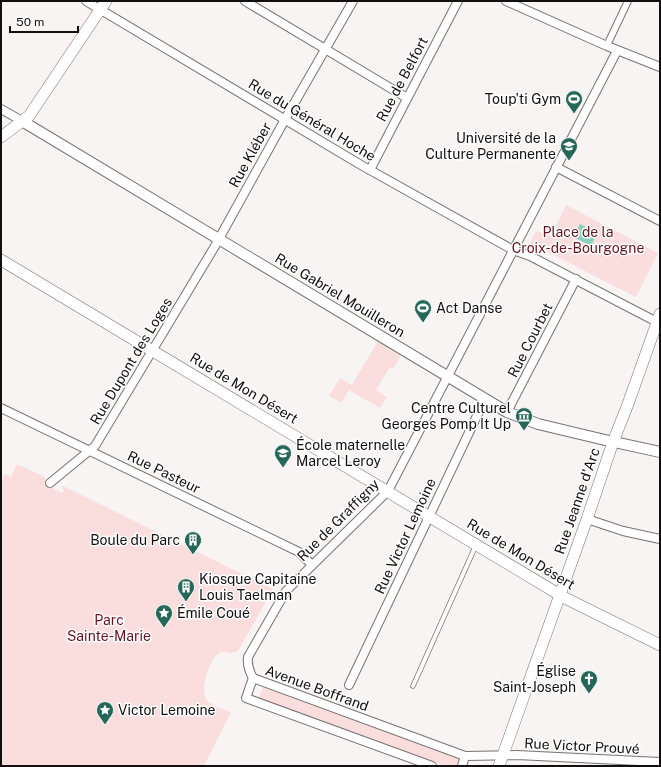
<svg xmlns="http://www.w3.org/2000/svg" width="661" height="767" viewBox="0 0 661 767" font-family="'Public Sans',sans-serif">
	<rect width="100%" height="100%" fill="#f9f4f4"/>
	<g fill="#fadddd">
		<polygon points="566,205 658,253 636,297 530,243 536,231 551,236"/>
		<polygon points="378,341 401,356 393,369 390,367 376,390 387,397 380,408 349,390 341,403 329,396 340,378 352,385"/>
		<path d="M17 464 43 476 56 491 58 490 60 493 64 491 62 487 63 486 273 589 238 651 235 652H232L231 654C228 652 223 651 219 653 208 660 195 701 213 704V706L231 712 204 766H1V483L5 474 11 477Z"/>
		<polygon points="263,687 462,758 459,766 446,766 259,699"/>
	</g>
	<polygon fill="#87d2bc" points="580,224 597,233 591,246 573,237"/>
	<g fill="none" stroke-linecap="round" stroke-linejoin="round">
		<g stroke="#777373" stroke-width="5.5">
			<polyline id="service" points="413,686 476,545"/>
		</g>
		<g stroke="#777373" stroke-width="8">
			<polyline id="pedestrian" points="609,41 628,1"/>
		</g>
		<g stroke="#777373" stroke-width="10">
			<g id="minor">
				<polyline points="86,1 361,165 513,250 530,256 657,322"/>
				<polyline points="245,1 407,98"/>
				<polyline points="506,1 607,46 660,67"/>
				<polyline points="1,109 22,121"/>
				<polyline points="556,167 660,221"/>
				<polyline points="370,170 458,1"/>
				<polyline points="1,408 299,552 312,565"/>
				<polyline points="507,412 576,279"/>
				<polyline points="50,483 95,446 215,246 288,114 353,1"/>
				<polyline points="587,519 623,531 660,539"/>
				<path d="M253 678C249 671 247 665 248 657L286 591 388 491 617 51"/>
				<polyline points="253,678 465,756 517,755 660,762"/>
				<polyline points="253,678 246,698 432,766"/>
				<polyline points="349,685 485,399"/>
				<polyline points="462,766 465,756"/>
			</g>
		</g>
		<g stroke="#777373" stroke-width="12">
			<polyline id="tertiary" points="22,121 507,412 538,424 605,440 660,452"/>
		</g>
		<g stroke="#777373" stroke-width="12">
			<g id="secondary">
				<polyline points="1,137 29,116 106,1"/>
				<polyline points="1,260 565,598 660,645"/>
				<polyline points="499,766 587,519 613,442 628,404 660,314"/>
			</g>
		</g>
		<use href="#service" stroke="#fff" stroke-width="4"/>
		<use href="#pedestrian" stroke="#fff" stroke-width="6"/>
		<use href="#minor" stroke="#fff" stroke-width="8"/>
		<use href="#tertiary" stroke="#fff" stroke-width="10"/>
		<use href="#secondary" stroke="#fff" stroke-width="11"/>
	</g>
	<defs>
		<g id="stadium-pin" transform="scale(0.9)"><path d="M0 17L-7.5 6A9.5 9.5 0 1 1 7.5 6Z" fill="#266858" stroke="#fff"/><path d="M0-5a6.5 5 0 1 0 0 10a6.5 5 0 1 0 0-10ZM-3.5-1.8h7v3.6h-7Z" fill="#fff"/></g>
		<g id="university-pin" transform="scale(0.9)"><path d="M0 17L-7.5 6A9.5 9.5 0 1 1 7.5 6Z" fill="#266858" stroke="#fff"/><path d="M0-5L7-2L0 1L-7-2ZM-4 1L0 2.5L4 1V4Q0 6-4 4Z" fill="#fff"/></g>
		<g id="museum-pin" transform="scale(0.9)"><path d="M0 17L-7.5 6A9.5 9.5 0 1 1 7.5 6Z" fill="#266858" stroke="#fff"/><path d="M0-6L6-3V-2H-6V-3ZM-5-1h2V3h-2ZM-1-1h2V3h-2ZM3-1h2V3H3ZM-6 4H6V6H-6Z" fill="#fff"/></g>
		<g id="school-pin" transform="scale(0.9)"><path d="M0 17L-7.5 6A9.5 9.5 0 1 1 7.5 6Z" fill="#266858" stroke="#fff"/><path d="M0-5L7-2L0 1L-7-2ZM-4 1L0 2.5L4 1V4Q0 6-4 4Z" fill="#fff"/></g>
		<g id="building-pin" transform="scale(0.9)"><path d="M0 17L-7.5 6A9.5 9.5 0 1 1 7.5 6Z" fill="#266858" stroke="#fff"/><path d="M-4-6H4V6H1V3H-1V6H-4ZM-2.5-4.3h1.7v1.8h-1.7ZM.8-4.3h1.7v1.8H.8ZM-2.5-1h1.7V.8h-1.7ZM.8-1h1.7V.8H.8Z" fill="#fff"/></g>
		<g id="sight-pin" transform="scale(0.9)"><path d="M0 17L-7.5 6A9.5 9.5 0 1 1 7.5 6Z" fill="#266858" stroke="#fff"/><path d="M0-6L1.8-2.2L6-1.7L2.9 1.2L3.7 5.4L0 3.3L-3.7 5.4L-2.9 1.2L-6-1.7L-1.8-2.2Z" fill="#fff"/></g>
		<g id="church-pin" transform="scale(0.9)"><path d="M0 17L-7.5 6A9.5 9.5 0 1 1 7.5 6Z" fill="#266858" stroke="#fff"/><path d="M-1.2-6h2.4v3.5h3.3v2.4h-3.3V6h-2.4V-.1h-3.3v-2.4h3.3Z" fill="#fff"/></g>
	</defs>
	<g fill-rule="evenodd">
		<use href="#stadium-pin" x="574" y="99"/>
		<use href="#university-pin" x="569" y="146"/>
		<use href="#stadium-pin" x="423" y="308"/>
		<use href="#museum-pin" x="524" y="416"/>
		<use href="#school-pin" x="283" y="453"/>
		<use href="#building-pin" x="193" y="540"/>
		<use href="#building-pin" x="186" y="587"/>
		<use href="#sight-pin" x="164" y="613"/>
		<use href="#church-pin" x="589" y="679"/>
		<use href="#sight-pin" x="105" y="710"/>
	</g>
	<g text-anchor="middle" stroke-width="3" stroke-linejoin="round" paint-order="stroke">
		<g font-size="14" fill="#110f0f" stroke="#fff">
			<text transform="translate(402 79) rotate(-62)" y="5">Rue de Belfort</text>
			<text transform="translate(312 120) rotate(31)" y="5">Rue du Général Hoche</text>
			<text transform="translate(250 155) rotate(-61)" y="5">Rue Kléber</text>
			<text transform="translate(340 295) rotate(31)" y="5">Rue Gabriel Mouilleron</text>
			<text transform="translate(530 340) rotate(-63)" y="5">Rue Courbet</text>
			<text transform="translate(131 361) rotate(-59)" y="5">Rue Dupont des Loges</text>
			<text transform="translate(244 388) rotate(31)" y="5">Rue de Mon Désert</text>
			<text transform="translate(164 472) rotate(26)" y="5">Rue Pasteur</text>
			<text transform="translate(577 501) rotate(-71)" y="5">Rue Jeanne d'Arc</text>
			<text transform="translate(338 520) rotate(-45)" y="5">Rue de Graffigny</text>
			<text transform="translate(405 536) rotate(-65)" y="5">Rue Victor Lemoine</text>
			<text transform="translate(521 554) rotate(31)" y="5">Rue de Mon Désert</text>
			<text transform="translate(317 688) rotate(20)" y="5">Avenue Boffrand</text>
			<text transform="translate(582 746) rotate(3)" y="5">Rue Victor Prouvé</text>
		</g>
		<g font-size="14" fill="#110f0f" stroke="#fff" text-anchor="end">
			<text x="561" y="104">Toup'ti Gym</text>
			<text x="556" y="143">Université de la<tspan x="556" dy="16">Culture Permanente</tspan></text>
			<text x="436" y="313" text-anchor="start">Act Danse</text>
			<text x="511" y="413">Centre Culturel<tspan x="511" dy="16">Georges Pomp It Up</tspan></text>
			<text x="296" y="450" text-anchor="start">École maternelle<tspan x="296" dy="16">Marcel Leroy</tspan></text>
			<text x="180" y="545">Boule du Parc</text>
			<text x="199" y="584" text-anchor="start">Kiosque Capitaine<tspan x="199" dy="16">Louis Taelman</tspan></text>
			<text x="177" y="618" text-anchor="start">Émile Coué</text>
			<text x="576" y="676">Église<tspan x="576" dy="16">Saint-Joseph</tspan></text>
			<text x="118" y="715" text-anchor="start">Victor Lemoine</text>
		</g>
		<g font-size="14" fill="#631421" stroke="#fff">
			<text x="578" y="237">Place de la<tspan x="578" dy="16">Croix-de-Bourgogne</tspan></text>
			<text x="109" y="625">Parc<tspan x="109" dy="16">Sainte-Marie</tspan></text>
		</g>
	</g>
	<rect width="661" height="767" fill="none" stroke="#110f0f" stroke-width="4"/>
	<path d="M10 26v6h68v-6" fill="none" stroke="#110f0f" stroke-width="2"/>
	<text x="16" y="26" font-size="12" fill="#110f0f" stroke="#ffffff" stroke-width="3" paint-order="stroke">50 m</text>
</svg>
